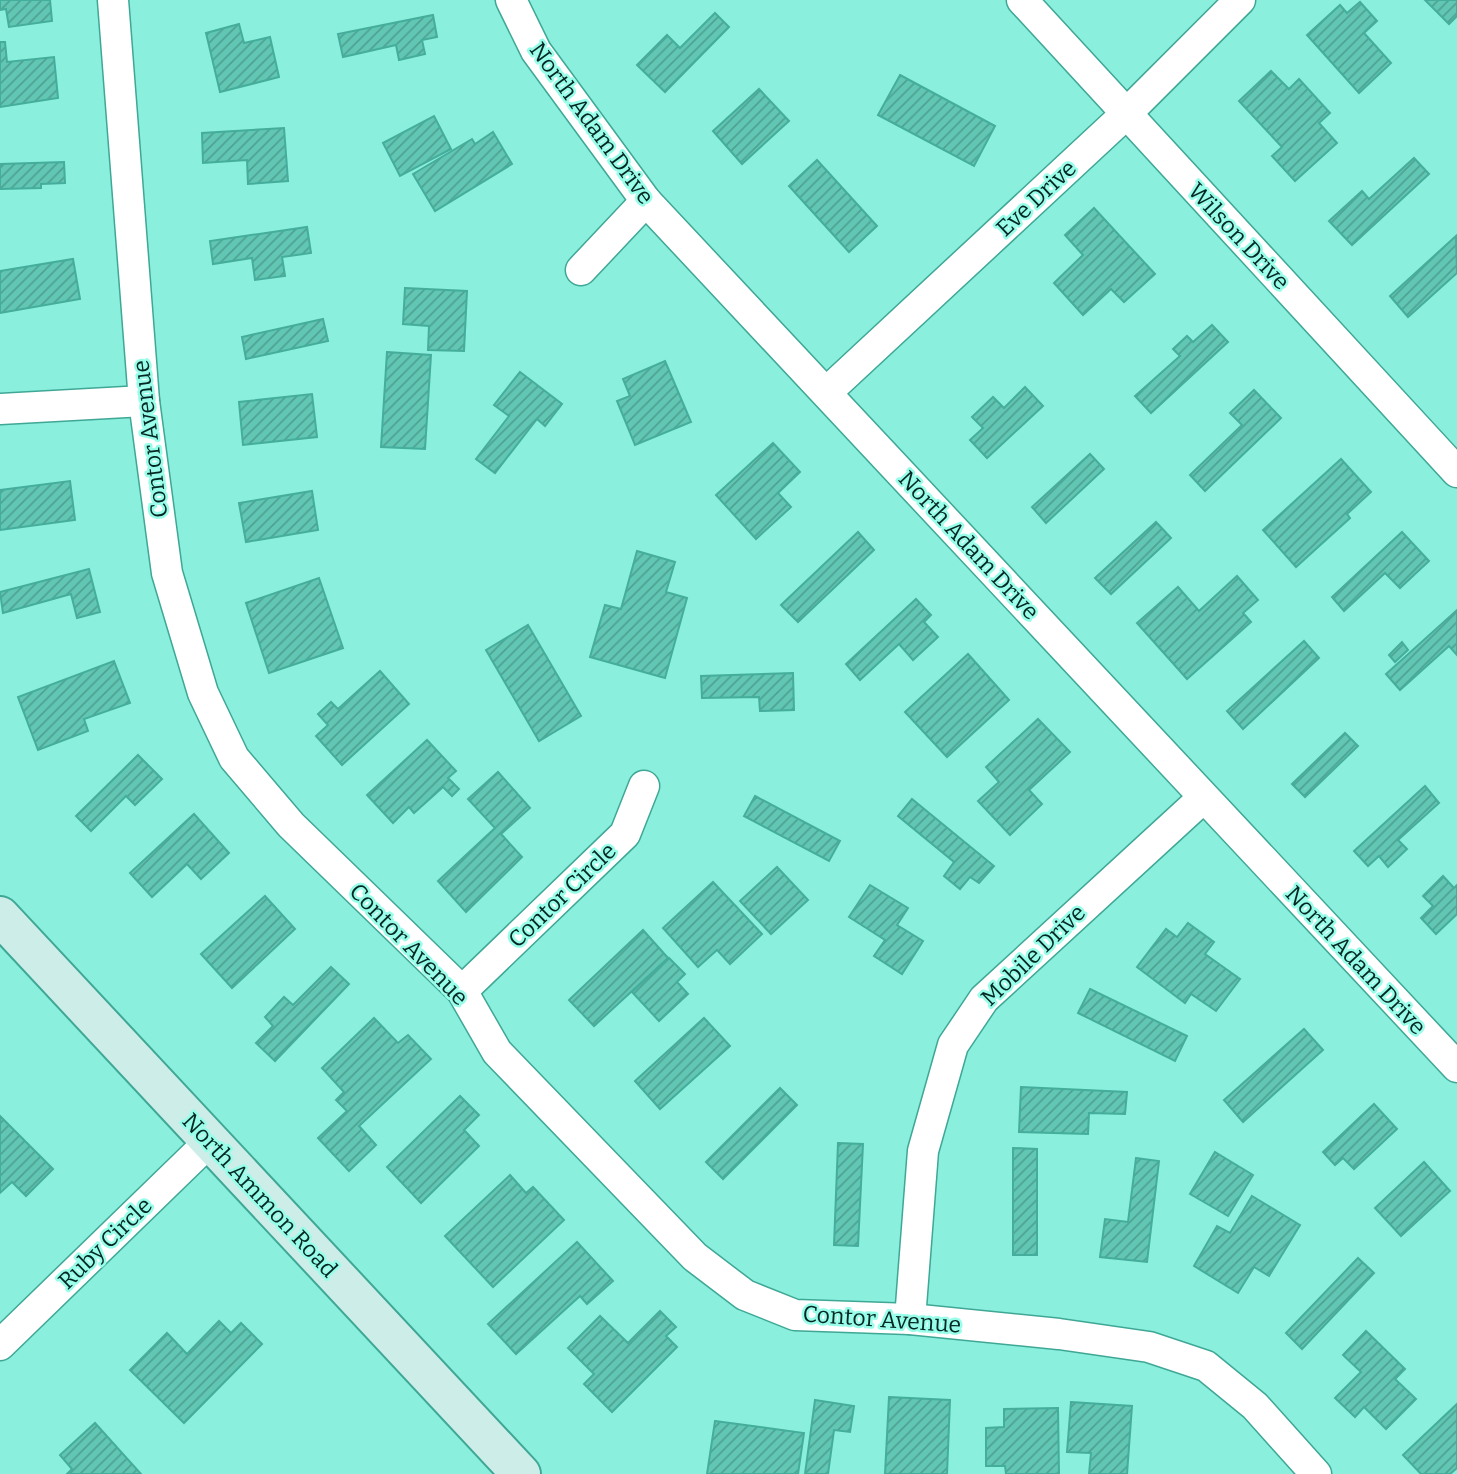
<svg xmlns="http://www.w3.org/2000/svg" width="1457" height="1474" viewBox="0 0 1457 1474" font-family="Bitter,serif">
	<defs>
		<pattern id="building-hatch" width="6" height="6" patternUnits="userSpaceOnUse" patternTransform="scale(1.75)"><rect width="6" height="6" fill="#61c7b4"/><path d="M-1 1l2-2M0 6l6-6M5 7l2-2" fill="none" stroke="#4ea292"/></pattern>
	</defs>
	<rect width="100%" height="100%" fill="#8aefdc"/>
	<g fill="url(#building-hatch)" stroke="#45ad9b" stroke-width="2">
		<polygon points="0,0 50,0 52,21 9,27 6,9 0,10"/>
		<polygon points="1425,0 1457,0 1457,16 1449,24"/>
		<polygon points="1360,2 1377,21 1364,33 1391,63 1359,93 1307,35 1340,5 1347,13"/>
		<polygon points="715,13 729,27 665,92 637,65 667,35 680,48"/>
		<polygon points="433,15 437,37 422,40 425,54 399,60 396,45 343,57 338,34"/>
		<polygon points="239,24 244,43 270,37 279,77 220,92 206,33"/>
		<polygon points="0,42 5,42 7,62 54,57 58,98 0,107"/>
		<polygon points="1271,71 1289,89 1299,79 1330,113 1319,123 1337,143 1295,181 1272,156 1282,147 1239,101"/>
		<polygon points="900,75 995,126 974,166 878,115"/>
		<polygon points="759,89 789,121 742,164 713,131"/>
		<polygon points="434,116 451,149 400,176 383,143"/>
		<polygon points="284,128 288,181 248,184 247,160 203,163 202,133"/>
		<polygon points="493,132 512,164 435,211 413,174 472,139 475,144"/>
		<polygon points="1414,158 1429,174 1352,245 1329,221 1362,191 1369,199"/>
		<polygon points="817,160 877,226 849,252 789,186"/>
		<polygon points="64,162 65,183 41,184 41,188 0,189 0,164"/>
		<polygon points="1094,208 1155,274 1124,302 1111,289 1083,315 1054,283 1083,255 1065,235"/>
		<polygon points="307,227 311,253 282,257 285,276 255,280 252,258 213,264 210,241"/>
		<polygon points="1456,236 1457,273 1408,317 1390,296"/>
		<polygon points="73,259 80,299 0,313 0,271"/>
		<polygon points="405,288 467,291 464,351 428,350 429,326 403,324"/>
		<polygon points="323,319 328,341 246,359 242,337"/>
		<polygon points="1212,325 1228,342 1151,413 1135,396 1180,356 1173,349 1187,336 1193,342"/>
		<polygon points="387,352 431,355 425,449 381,447"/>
		<polygon points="665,361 691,422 635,445 617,401 630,396 623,379"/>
		<polygon points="520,372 562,404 545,426 537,419 495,473 476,459 509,416 494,405"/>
		<polygon points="1025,387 1043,406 987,458 970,440 983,428 972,417 993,397 1004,408"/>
		<polygon points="1254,390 1281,418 1205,491 1190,475 1242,425 1230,413"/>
		<polygon points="312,394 317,437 243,445 239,402"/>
		<polygon points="773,443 800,472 778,493 791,507 756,539 716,495"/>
		<polygon points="1090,454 1104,469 1046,523 1032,507"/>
		<polygon points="1341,459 1371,492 1347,514 1350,518 1296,567 1263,530"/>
		<polygon points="70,481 75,520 0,530 0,490"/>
		<polygon points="312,491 318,530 246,542 239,503"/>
		<polygon points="1156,522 1171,538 1111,594 1095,578"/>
		<polygon points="858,532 874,550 798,622 781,605"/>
		<polygon points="1402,532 1429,561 1400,588 1385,573 1344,611 1332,597"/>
		<polygon points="637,551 675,562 666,592 687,598 665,678 590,657 605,605 621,609"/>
		<polygon points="89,569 100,612 77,618 71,594 3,613 0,592"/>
		<polygon points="1237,576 1258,600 1243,613 1251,622 1187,679 1137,623 1178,587 1199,611"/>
		<polygon points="319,578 343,648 269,673 246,603"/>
		<polygon points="916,599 931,615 924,622 938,637 913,660 899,644 860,680 846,664"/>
		<polygon points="1457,610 1457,655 1449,646 1400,690 1386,674"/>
		<polygon points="528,625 581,716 539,741 486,650"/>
		<polygon points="1304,641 1319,658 1243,729 1227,711"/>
		<polygon points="1402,642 1408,650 1395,662 1389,655"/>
		<polygon points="968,654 1009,700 947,757 905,712"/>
		<polygon points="114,661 130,703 84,719 88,731 38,750 18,697"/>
		<polygon points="380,671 409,704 342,765 316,736 328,725 318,714 331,702 338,709"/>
		<polygon points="793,673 794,710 760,711 759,697 702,698 701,676"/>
		<polygon points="1038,719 1070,752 1029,790 1042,804 1010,835 978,801 999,782 986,767"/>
		<polygon points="1345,733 1358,746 1305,797 1292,784"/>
		<polygon points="427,740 456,771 448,778 459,789 452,796 443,787 414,813 409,807 393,823 367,795"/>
		<polygon points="138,755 162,779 135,805 126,796 91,831 76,816"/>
		<polygon points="498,772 530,808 501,834 522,857 466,912 438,881 495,828 468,799"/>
		<polygon points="1425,786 1439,803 1398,840 1407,849 1388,867 1379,856 1368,866 1354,851"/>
		<polygon points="755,796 840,841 829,861 744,816"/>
		<polygon points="912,799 994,866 979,883 970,877 960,889 944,876 954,862 898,816"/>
		<polygon points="194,814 229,853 201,879 187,864 152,897 130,873"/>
		<polygon points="777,867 808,900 771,934 740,901"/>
		<polygon points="1443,876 1454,888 1457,885 1457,914 1436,934 1421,918 1433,906 1423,896"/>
		<polygon points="713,882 762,934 730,964 717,950 698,967 663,928"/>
		<polygon points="870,885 908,908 897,925 923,941 902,974 874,956 885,940 849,917"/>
		<polygon points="265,896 295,929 232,988 201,954"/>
		<polygon points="1188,923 1214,942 1205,954 1240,979 1216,1011 1191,994 1185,1003 1137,967 1166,929 1177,937"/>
		<polygon points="643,930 668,958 594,1026 569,1000"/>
		<polygon points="669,958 685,974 677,982 688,994 659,1021 632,992"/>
		<polygon points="331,967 349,984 275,1061 256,1043 273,1026 265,1017 284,997 293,1005"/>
		<polygon points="1090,989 1187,1036 1175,1061 1078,1013"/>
		<polygon points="374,1018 398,1043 408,1035 431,1059 359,1126 376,1145 349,1171 318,1138 347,1111 336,1100 344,1092 322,1068"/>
		<polygon points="704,1018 730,1046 660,1109 635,1081"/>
		<polygon points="1304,1029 1323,1050 1243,1122 1224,1100"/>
		<polygon points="1021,1087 1127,1092 1125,1114 1089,1113 1088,1134 1019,1132"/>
		<polygon points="780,1088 797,1105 723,1179 706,1162"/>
		<polygon points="460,1096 479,1115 464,1130 479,1146 421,1203 387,1167"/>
		<polygon points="1374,1104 1397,1129 1354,1169 1343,1158 1335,1165 1323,1152"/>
		<polygon points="0,1116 53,1169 26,1196 12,1182 0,1193"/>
		<polygon points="838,1143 863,1144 858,1246 834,1245"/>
		<polygon points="1013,1148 1037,1149 1037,1255 1013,1255"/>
		<polygon points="1215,1152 1253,1175 1228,1216 1190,1194"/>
		<polygon points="1136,1158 1159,1161 1147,1262 1100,1257 1105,1219 1128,1222"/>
		<polygon points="1424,1162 1450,1191 1401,1236 1375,1208"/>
		<polygon points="510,1175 526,1193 533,1187 564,1220 493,1287 445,1236"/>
		<polygon points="1252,1196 1300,1225 1269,1276 1254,1267 1238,1293 1194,1266 1217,1226 1230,1233"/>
		<polygon points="577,1242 613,1281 587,1304 580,1296 516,1354 488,1324"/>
		<polygon points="1358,1258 1374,1273 1302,1349 1286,1333"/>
		<polygon points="660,1311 676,1327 666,1336 677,1347 612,1412 584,1384 594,1374 568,1348 600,1316 628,1343"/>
		<polygon points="219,1321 231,1333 241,1323 262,1344 184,1423 130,1370 167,1333 187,1354"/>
		<polygon points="1366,1331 1405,1369 1395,1379 1416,1399 1386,1429 1364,1407 1355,1417 1335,1398 1361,1372 1343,1355"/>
		<polygon points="889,1397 950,1400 947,1474 885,1474"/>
		<polygon points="815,1400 854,1406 850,1432 834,1430 828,1474 805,1474"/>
		<polygon points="1071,1402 1132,1406 1127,1474 1089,1474 1091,1453 1067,1452"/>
		<polygon points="1457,1404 1457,1468 1450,1474 1421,1474 1403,1455"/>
		<polygon points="1058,1408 1059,1474 1006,1474 1005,1466 986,1466 986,1428 1004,1427 1004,1409"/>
		<polygon points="715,1421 804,1433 798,1474 707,1474"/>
		<polygon points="95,1423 141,1474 67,1474 72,1469 60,1455"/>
	</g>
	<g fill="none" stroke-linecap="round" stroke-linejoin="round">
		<g stroke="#3fa796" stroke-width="33">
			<g id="street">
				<polyline points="113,0 144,401 167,573 203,693 234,758 291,825 462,991 497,1052 695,1257 745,1295 795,1315 910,1319 1059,1334 1149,1347 1206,1366 1255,1406 1316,1474"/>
				<polyline points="511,0 536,51 646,201 1457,1067"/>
				<polyline points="1022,0 1457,472"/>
				<polyline points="581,270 646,201"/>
				<polyline points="828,391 1126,114 1240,0"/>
				<polyline points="0,409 144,401"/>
				<polyline points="462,991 625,834 644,786"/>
				<polyline points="910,1319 923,1151 953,1045 984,999 1203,798"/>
				<polyline points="0,1345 210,1141"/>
			</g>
		</g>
		<g stroke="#3fa796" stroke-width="42">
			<polyline id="secondary" points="0,916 521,1474"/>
		</g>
		<use href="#street" stroke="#fff" stroke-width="30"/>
		<use href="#secondary" stroke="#cdeee8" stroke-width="38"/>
	</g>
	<g text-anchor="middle" stroke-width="5" stroke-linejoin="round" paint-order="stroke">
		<g font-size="23" fill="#052722" stroke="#98fde9">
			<text transform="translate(592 123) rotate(54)" y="8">North Adam Drive</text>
			<text transform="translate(1036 198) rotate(-43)" y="8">Eve Drive</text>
			<text transform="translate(1239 236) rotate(47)" y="8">Wilson Drive</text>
			<text transform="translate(150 439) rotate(-97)" y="8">Contor Avenue</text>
			<text transform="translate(969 545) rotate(47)" y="8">North Adam Drive</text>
			<text transform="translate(562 895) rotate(-44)" y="8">Contor Circle</text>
			<text transform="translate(409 944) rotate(46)" y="8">Contor Avenue</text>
			<text transform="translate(1033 955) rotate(-44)" y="8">Mobile Drive</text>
			<text transform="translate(1356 960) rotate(47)" y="8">North Adam Drive</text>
			<text transform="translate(260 1195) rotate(47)" y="8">North Ammon Road</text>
			<text transform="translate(105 1243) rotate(-44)" y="8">Ruby Circle</text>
			<text transform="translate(882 1319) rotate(4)" y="8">Contor Avenue</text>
		</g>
	</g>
</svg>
